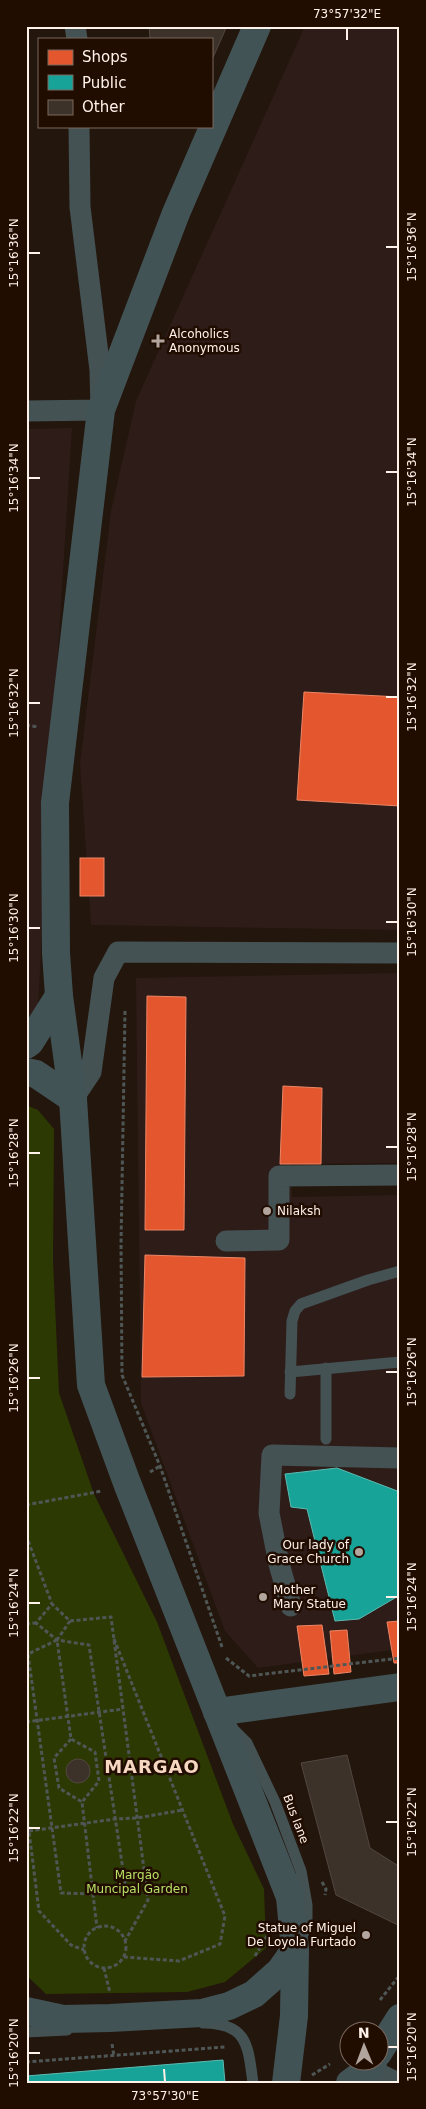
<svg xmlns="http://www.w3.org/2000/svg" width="426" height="2109" viewBox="0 0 426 2109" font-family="'DejaVu Sans',sans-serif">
	<rect width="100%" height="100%" fill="#23160d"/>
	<g fill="#2e1c19">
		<polygon points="305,26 400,26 400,930 91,925 80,763 111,511 136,401"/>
		<polygon points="72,428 52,747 38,1006 26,1020 26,429"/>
		<polygon points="400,973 400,1163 291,1164 292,1197 400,1195 400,1649 258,1668 225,1631 141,1403 136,978"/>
	</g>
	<polygon fill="#2d3902" points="26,1105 38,1110 54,1129 53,1261 59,1393 94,1494 157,1622 233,1824 264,1889 266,1948 225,1982 187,1992 46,1994 26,1975"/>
	<g fill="#e4572e" stroke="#ec8666">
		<polygon points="304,692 400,697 400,806 297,800"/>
		<rect x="80" y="858" width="24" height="38"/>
		<polygon points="147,996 186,997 184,1230 145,1230"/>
		<polygon points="283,1086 322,1088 321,1164 280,1164"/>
		<polygon points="145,1255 245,1258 244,1376 142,1377"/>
		<polygon points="400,1621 400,1663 394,1663 387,1622"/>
		<polygon points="322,1625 329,1674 304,1676 297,1626"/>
		<polygon points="347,1630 351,1672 334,1674 330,1631"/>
	</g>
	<g fill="#17a398" stroke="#5dbbb1">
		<polygon points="337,1468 400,1492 400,1595 359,1619 335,1621 307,1509 291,1507 285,1474"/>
		<polygon points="223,2060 225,2083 26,2083 26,2076"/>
	</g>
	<g fill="#3c322a" stroke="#524740">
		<polygon points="149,26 227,26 211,62 211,39 150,39"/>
		<polygon points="347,1755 370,1848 400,1867 400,1926 336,1895 301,1763"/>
		<circle cx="78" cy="1771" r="12"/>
	</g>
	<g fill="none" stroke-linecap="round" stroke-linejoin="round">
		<g stroke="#4f5756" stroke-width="3" stroke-dasharray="4 2.5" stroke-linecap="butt">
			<polyline points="26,725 38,727"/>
			<polyline points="125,1011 121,1244 122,1375 160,1466 222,1647"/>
			<polyline points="150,1472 160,1466"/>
			<polyline points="26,1505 102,1491"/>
			<polyline points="26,1535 52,1604"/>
			<polyline points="70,1621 111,1617 148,1900 125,1941"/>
			<polyline points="26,1624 36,1623"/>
			<polyline points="114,1639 225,1916 220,1944 179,1961 124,1957"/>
			<polyline points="57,1640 28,1654 61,1893 93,1894 125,1883 89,1645 57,1640 36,1623 52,1604 70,1621 57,1640 71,1739 95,1752 99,1781 82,1802 97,1928"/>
			<polyline points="226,1658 249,1676 400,1658"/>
			<polyline points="26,1722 123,1709"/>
			<polyline points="71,1739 54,1758 59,1788 82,1802"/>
			<polyline points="26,1807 39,1911 71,1945 84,1950"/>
			<polyline points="29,1831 115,1819 137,1818 183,1810"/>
			<polyline points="322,1882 326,1889 325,1895"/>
			<circle cx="105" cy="1947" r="21"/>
			<polyline points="255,1956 267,1936"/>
			<polyline points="104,1968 110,1993"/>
			<polyline points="380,2000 400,1975"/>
			<polyline points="112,2044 114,2056"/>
			<polyline points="26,2062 225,2047"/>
			<polyline points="312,2075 330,2064"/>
		</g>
		<g stroke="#445254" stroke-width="11">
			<polyline points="326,1368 326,1439"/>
			<polyline points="290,1372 400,1362"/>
			<polyline points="290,1394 292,1321 295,1311 301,1304 368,1280 400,1271"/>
			<polyline points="232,1728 247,1743 275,1802 301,1871 307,1905 307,1926 301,1938"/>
			<path d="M203 2023C248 2023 248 2046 253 2083"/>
			<polyline points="26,2032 67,2030"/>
		</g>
		<g stroke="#445254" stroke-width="21">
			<polyline points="75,26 77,39"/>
			<polyline points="26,411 101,410 100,370 80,207 79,126"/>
			<polyline points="73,1099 91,1072 104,978 118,952 400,953"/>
			<polyline points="226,1241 279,1240 279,1176 400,1175"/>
			<polyline points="291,1606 279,1564 269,1513 272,1455 400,1458"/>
			<polyline points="369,2069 398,2083"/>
		</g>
		<g stroke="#425356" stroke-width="28">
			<polyline points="257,26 176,213 101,410 55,803 56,953 59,996 73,1099 91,1385 127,1483 290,1897 295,1950 294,2016 286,2083"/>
			<polyline points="26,1045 30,1042 59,996"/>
			<polyline points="26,1072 36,1074 73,1099"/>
			<polyline points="217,1712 400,1687"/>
			<polyline points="26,2011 63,2019 110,2018 202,2013 229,2006 254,1994 280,1971 295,1950"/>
			<polyline points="378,2053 400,2018"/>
			<polyline points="350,2083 369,2069 373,2062"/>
		</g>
	</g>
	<path fill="none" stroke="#fff2ea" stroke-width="2" d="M347 28V40M386 247H398M28 253H40M386 472H398M28 478H40M386 697H398M28 703H40M386 922H398M28 928H40M386 1147H398M28 1153H40M386 1372H398M28 1378H40M386 1597H398M28 1603H40M386 1822H398M28 1828H40M386 2047H398M28 2053H40M164 2069 165 2082"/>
	<g fill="#b2a59d" stroke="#210c00" stroke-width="2">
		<path d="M155.5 333.5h5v5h5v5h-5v5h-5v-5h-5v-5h5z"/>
		<circle cx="267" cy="1211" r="5"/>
		<circle cx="359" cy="1552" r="5"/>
		<circle cx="263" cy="1597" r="5"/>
		<circle cx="366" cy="1935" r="5"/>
	</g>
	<g text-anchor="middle" stroke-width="5" stroke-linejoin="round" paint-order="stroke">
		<g font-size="12" fill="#fff2ea" stroke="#210c00" text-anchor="start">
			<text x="169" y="338">Alcoholics<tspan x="169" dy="14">Anonymous</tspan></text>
			<text x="277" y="1215">Nilaksh</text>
			<text x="349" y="1549" text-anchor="end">Our lady of<tspan x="349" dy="14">Grace Church</tspan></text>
			<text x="273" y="1594">Mother<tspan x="273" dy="14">Mary Statue</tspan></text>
			<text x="356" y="1932" text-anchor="end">Statue of Miguel<tspan x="356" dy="14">De Loyola Furtado</tspan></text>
		</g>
		<g font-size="12" fill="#fff2ea" stroke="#210c00">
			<text transform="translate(296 1819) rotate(69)" y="4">Bus lane</text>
		</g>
		<g font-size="12" fill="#b7e064" stroke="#210c00">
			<text x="137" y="1879">Margão<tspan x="137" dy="14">Muncipal Garden</tspan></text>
		</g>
		<g font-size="18" font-weight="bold" letter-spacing="1" fill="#f6d7c2" stroke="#210c00">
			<text x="152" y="1773">MARGAO</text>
		</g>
	</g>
	<rect width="426" height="2109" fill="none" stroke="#210c00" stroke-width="55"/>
	<rect x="38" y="38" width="175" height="90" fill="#210c00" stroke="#7a685e"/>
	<rect x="48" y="50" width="25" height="15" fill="#e4572e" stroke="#7a685e"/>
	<text x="82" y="62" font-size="15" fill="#fff2ea">Shops</text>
	<rect x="48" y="75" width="25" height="15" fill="#17a398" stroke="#7a685e"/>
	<text x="82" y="88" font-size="15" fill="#fff2ea">Public</text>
	<rect x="48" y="100" width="25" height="15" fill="#3c322a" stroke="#7a685e"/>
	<text x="82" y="112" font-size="15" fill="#fff2ea">Other</text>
	<g transform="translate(364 2046) rotate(359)"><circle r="24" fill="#210c00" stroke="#7a685e"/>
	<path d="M0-4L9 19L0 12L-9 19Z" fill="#b2a59d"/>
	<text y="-8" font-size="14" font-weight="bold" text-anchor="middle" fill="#fff2ea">N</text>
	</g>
	<rect x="28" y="28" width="370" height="2054" fill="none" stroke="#fff2ea" stroke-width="2"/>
	<g font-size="12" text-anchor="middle" fill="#fff2ea">
		<text x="347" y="18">73°57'32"E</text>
		<text transform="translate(412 247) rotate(-90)" y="4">15°16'36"N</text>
		<text transform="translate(14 253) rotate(-90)" y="4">15°16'36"N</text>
		<text transform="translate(412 472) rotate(-90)" y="4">15°16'34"N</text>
		<text transform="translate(14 478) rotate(-90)" y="4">15°16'34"N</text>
		<text transform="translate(412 697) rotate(-90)" y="4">15°16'32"N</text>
		<text transform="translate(14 703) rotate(-90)" y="4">15°16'32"N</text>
		<text transform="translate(412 922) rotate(-90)" y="4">15°16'30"N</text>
		<text transform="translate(14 928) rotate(-90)" y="4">15°16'30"N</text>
		<text transform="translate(412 1147) rotate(-90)" y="4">15°16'28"N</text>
		<text transform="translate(14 1153) rotate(-90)" y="4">15°16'28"N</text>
		<text transform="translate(412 1372) rotate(-90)" y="4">15°16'26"N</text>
		<text transform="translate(14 1378) rotate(-90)" y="4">15°16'26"N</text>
		<text transform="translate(412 1597) rotate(-90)" y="4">15°16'24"N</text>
		<text transform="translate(14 1603) rotate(-90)" y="4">15°16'24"N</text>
		<text transform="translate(412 1822) rotate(-90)" y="4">15°16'22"N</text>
		<text transform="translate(14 1828) rotate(-90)" y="4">15°16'22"N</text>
		<text transform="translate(412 2047) rotate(-90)" y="4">15°16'20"N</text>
		<text transform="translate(14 2053) rotate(-90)" y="4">15°16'20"N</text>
		<text x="165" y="2100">73°57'30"E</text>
	</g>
</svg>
